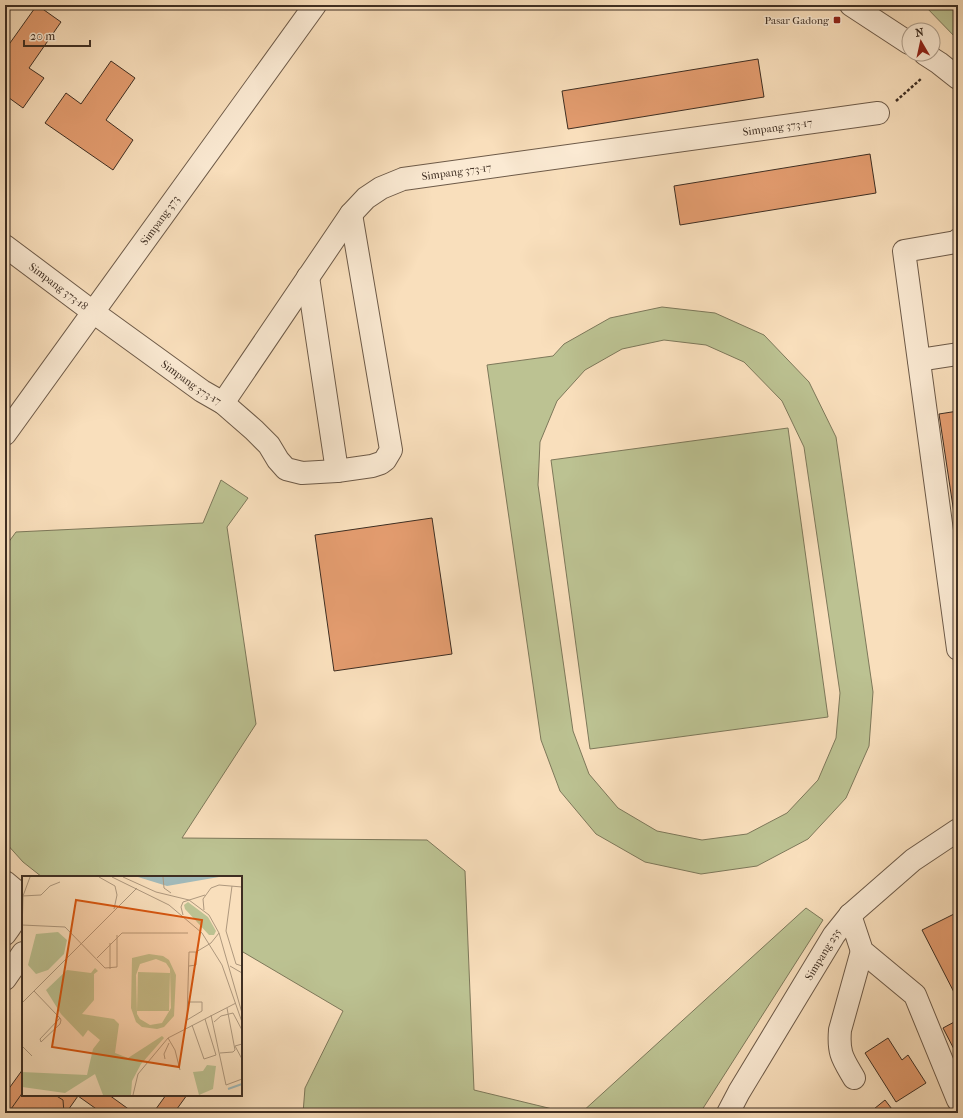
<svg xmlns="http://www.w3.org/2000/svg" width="963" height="1118" viewBox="0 0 963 1118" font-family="'IM FELL French Canon',serif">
	<rect width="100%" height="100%" fill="#f9dfbc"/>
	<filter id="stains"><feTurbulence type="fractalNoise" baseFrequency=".005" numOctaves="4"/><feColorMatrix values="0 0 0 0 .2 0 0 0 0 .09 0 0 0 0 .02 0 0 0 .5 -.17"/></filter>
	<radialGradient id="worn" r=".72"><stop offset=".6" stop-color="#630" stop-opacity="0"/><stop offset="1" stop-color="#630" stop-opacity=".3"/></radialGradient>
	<g fill="#bcc292" stroke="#7d785a" fill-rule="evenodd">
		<polygon points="924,5 958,5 958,40"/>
		<path d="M662 307 715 313 764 335 809 382 836 437 873 692 869 746 846 798 808 839 757 866 701 874 645 862 596 834 560 791 541 740 487 365 553 356 564 344 610 318ZM664 340 706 345 744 362 782 401 804 447 840 693 836 738 818 780 787 813 747 834 702 840 657 831 618 808 589 774 573 731 538 485 540 442 557 401 585 370 622 349Z"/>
		<polygon points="788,428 828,717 590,749 551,460"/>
		<polygon points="221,480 248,498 227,527 256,724 182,838 427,840 465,871 474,1090 569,1113 303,1113 305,1088 343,1011 243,952 241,956 241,877 42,877 23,862 5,842 5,547 16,532 203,523"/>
		<polygon points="806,908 823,920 700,1113 581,1113"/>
	</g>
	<g fill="#e39c6f" stroke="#3e2e22">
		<polygon points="37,5 61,22 29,68 44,78 23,108 5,95 5,50"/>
		<polygon points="758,59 764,97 568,129 562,91"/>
		<polygon points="111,61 135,78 106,120 133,140 113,170 45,123 66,93 81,104"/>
		<polygon points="870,154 876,193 680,225 674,186"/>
		<polygon points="958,411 958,540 939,414"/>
		<polygon points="432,518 452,654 334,671 315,535"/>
		<polygon points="958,912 958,1000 922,930"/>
		<polygon points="958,1020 958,1055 957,1055 943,1028"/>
		<polygon points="888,1038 902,1060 908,1055 926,1083 896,1102 865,1053"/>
		<polygon points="23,1069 23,1095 109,1095 134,1113 102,1113 78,1096 66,1113 5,1113 5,1094"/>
		<polygon points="23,1092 23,1095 55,1095 63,1100 64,1113 12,1113 11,1109"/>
		<polygon points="166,1095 187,1095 174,1113 153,1113"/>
		<polygon points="885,1100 895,1113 869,1113"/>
	</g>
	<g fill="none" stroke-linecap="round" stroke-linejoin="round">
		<g stroke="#6d5a48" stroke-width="24">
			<g id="minor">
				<polyline points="851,5 909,43"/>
				<polyline points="925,54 939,63 958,78"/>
				<polyline points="958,240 956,242 904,251 958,649"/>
				<path id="s1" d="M5 246 93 312 202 391 223 403 254 430 269 445 278 460 286 469 302 473 337 471 372 466 381 463 385 460 391 450 351 214"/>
				<polyline points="308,277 337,471"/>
				<polyline points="919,360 958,354"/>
				<path id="s2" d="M223 403 351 214 366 198 381 188 403 179 878 113"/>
				<path id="s3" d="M5 434 315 5"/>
				<polyline points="5,882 23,897"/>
				<polyline points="850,915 862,951 915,995 958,1100"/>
				<path d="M5 934C16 919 19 914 22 895"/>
				<polyline points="5,979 23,953"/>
				<path d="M854 1078C843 1059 838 1054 840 1030L862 951"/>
				<path id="s4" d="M728 1113 739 1092 834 935 850 915 913 860 958 830"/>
			</g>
		</g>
		<polyline stroke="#3e2e22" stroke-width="2.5" stroke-dasharray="3 2" stroke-linecap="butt" points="896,101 922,78"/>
		<use href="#minor" stroke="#fbead3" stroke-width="22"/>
	</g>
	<rect fill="#8f2418" stroke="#fbead3" stroke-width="1.5" x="833" y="16" width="8" height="8" rx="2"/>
	<g text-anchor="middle" stroke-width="3" stroke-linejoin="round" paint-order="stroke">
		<g font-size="11" fill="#3e2e22" stroke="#fbead3" text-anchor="end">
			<text x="829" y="24">Pasar Gadong</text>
		</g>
		<g font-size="11" fill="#3e2e22" stroke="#fbead3">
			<text dy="4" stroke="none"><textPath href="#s2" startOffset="670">Simpang 373-17</textPath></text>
			<text dy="4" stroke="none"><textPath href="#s2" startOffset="346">Simpang 373-17</textPath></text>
			<text dy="4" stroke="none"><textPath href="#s3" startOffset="264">Simpang 373</textPath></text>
			<text dy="4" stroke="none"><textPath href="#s1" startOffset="67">Simpang 373-18</textPath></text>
			<text dy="4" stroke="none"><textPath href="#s1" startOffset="231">Simpang 373-17</textPath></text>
			<text dy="4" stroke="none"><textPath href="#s4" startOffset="185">Simpang 235</textPath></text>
		</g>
	</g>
	<g transform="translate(22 876)">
		<rect width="220" height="220" fill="#f9dfbc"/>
		<path d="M166 26 186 41 194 55 192 59H187L163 33 162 29ZM36 56 45 64 42 78 26 94 14 98 6 89 14 58ZM127 78 141 80 147 84 154 99 152 140 142 151 135 153 120 151 114 146 109 132 110 82ZM134 83 144 87 148 93 149 132 140 147 128 149 118 143 115 138 114 99 118 88ZM73 92 76 95 72 98V124L60 138 92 143 97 148 93 177 106 182 140 160 142 162 119 188 110 205 109 219H81L73 198 43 217 0 211V196L65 199 71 173 78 164 66 154 61 161 39 138 24 114 45 94 69 97ZM116 96 148 97 147 135H115ZM185 189 194 190 191 213 177 219 171 196 181 195Z" fill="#bcc292" fill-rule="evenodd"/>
		<path d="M116 1H197L145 10Z" fill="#a1baba"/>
		<path fill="none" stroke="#a1baba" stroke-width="2" d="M206 213 220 208"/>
		<path fill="none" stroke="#ae987e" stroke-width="1" d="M77 1 93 10 95 19 92 33M90 1 147 29 180 57 200 89 220 146M101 1 134 16 167 24 187 39 197 57 220 137M141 1 142 12 149 17M210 10 204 55 214 88 220 90M0 20 19 19 28 10 38 6M182 34 181 23 189 12 197 9 220 11M161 39 159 31 161 26 183 19M0 49 43 51 83 92 95 91V59M0 58 1 20 8 1M75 82 100 57H166M167 90 174 89V76M208 90 220 97M88 93V67M12 115 35 139 38 142 39 144 38 148 19 166 18 163 38 142M166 126H180V135L165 144 167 76H174L189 67 197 57M0 127 115 12M189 139 204 209 220 203M192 146 199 140 211 137 220 154M170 149 182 183 194 179 183 143M146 162 153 174 158 194M220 168 213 170 220 183M0 170 10 180M198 177 211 176 213 174 205 132M143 183 142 178 147 167M111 219 116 198 146 162 214 127"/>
		<path fill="#d7550e" fill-opacity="0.15" stroke="#d7550e" stroke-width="2" d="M54 24 180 44 157 191 30 171Z"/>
		<rect width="220" height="220" fill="none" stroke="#3e2e22" stroke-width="2"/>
	</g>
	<rect width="963" height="1118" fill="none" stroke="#f9dfbc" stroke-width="20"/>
	<rect x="6" y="6" width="951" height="1106" fill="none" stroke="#3e2e22" stroke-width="2"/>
	<rect x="10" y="10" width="943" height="1098" fill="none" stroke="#3e2e22"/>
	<g transform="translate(921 42) rotate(351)"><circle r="19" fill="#fbead3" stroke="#af9f8c"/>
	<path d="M0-3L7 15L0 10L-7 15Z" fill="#8f2418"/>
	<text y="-6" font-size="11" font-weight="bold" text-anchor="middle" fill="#3e2e22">N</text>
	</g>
	<path d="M24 40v6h66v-6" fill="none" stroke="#3e2e22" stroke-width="2"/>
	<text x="30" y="40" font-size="12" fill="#3e2e22" stroke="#fbead3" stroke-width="3" paint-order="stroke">20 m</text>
	<rect width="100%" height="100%" filter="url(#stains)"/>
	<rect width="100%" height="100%" fill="url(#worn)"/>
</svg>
